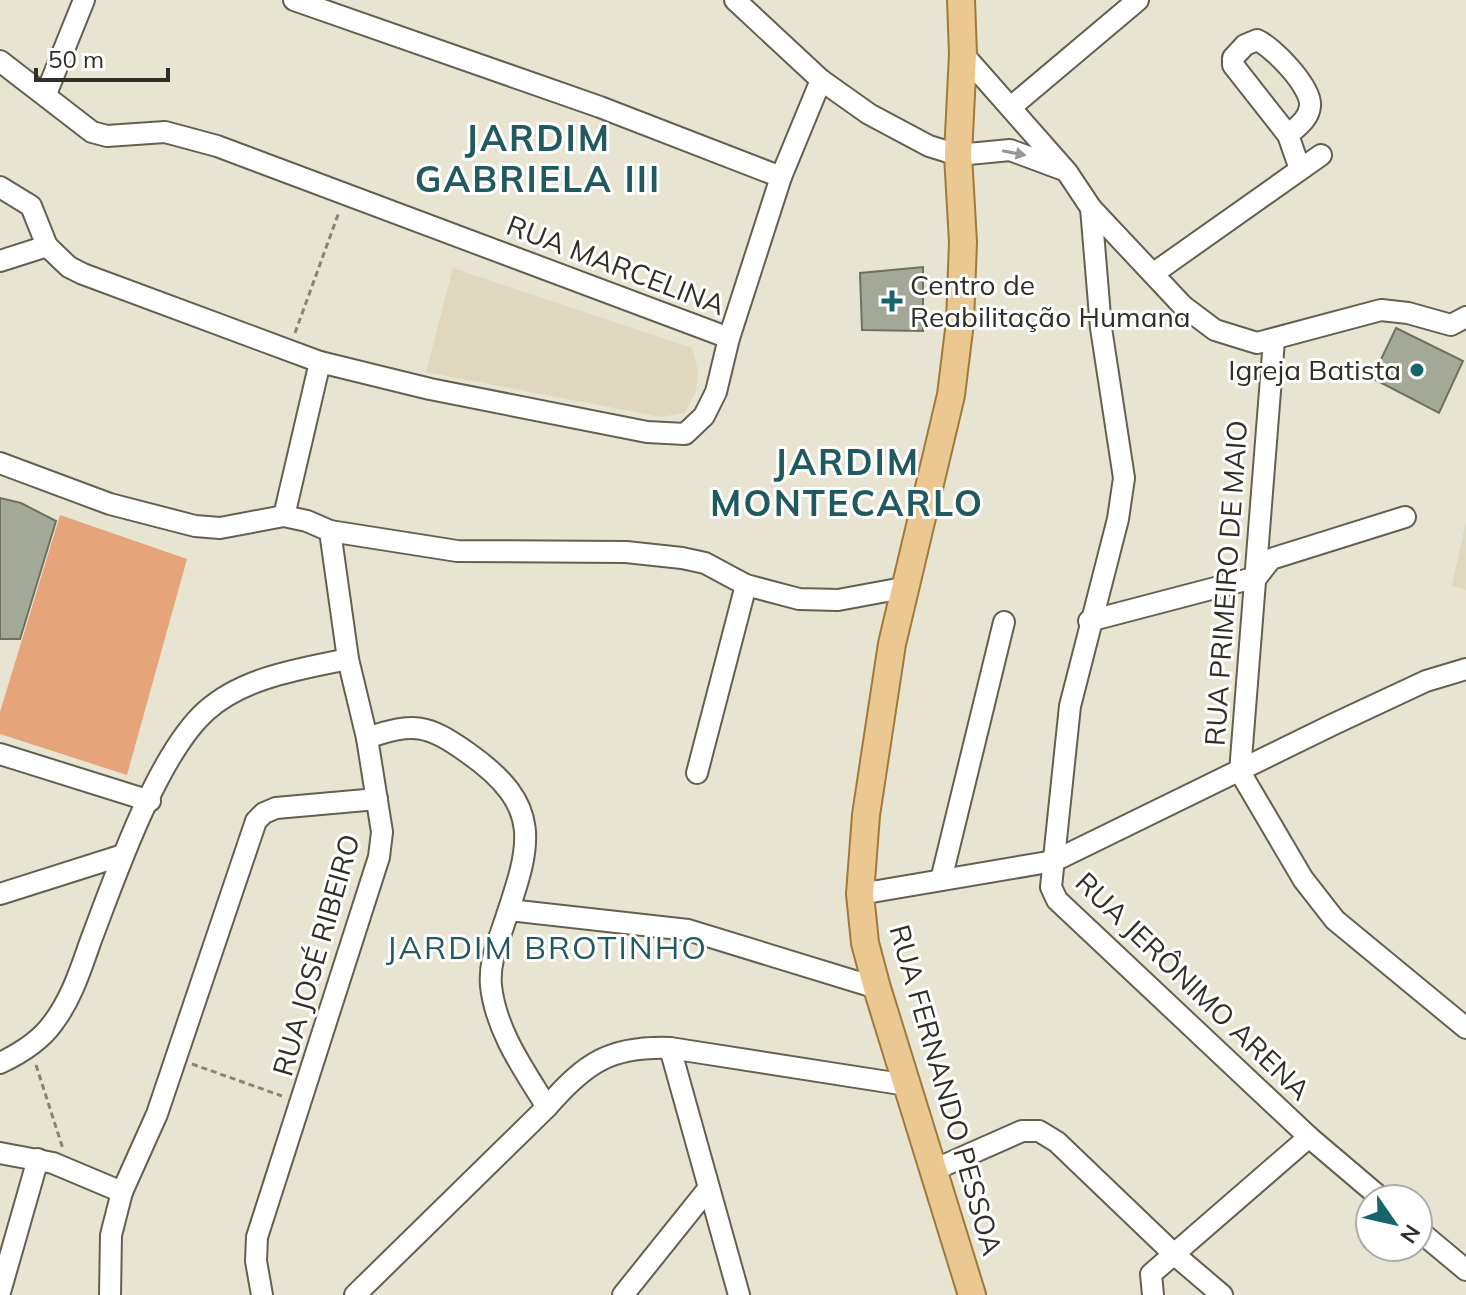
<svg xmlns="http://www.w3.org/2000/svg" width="1466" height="1295" viewBox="0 0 1466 1295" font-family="Mulish,sans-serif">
	<rect width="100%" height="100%" fill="#e8e4d2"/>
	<g fill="#dfd8bf">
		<polygon points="453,268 692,348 698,371 696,392 684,413 661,417 426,372"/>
		<polygon points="1466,521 1466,590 1452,586"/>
	</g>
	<polygon fill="#e6a47b" points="60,515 187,559 127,775 0,734 0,712"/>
	<g fill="#a4a896" stroke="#6e7161" stroke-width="2">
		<polygon points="923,267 923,331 862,330 860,273"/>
		<polygon points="1396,328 1463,361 1439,413 1372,378"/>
		<polygon points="0,498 21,503 56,521 20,639 0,639"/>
	</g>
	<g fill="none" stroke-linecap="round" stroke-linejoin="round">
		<g stroke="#646050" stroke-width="24">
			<g id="minor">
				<polyline points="294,0 600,107 781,177"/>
				<polyline points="735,0 821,80 869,114 929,146 958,155 1010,150 1064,170"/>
				<polyline points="963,54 1067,172 1091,208 1183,306 1215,330 1257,343 1381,310 1408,313 1451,325 1466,317"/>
				<polyline points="0,61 92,132 107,136 165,132 217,146 729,338"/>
				<polyline points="46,94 84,0"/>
				<polyline points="1011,107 1138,0"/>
				<path d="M1288 135C1297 127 1309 119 1310 106 1312 87 1273 47 1257 40L1245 45 1233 58V65L1288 135 1300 169"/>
				<polyline points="0,187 31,206 47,246 0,261"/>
				<polyline points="1091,208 1101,328 1124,478 1118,519 1070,706 1051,887 1057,900 1309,1137 1382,1199"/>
				<polyline points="47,246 69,267 83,274 320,362 430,389 647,432 685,434 704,416 716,392 729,338 781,177 821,80"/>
				<polyline points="1154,273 1321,155"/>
				<polyline points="1274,340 1240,772 1303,879 1335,920 1466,1028"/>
				<polyline points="0,463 110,504 195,526 220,528 284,516 307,521 330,531 457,551 626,552 682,558 705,563 746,585 799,599 838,600 903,588"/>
				<polyline points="284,516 320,362"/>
				<polyline points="1089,621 1257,577 1271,559 1405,517"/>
				<path d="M367 738C414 722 427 724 468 753 546 808 530 846 503 927 496 947 489 965 491 986 496 1031 524 1070 547 1107"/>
				<polyline points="0,754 150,801"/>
				<polyline points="697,773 746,585"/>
				<polyline points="941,880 1004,622"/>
				<polyline points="0,894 123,855"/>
				<polyline points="860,894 1054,861 1334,724 1426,681 1466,669"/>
				<polyline points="509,910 688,930 877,988"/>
				<polyline points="670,1048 739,1295"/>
				<path d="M0 1063C19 1054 41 1040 53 1023 72 998 81 968 91 940 115 877 157 755 206 711 244 677 300 669 348 659"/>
				<polyline points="0,1153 53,1163 122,1192 111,1235 110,1295"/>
				<polyline points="936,1169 1022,1131 1039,1131 1057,1142 1175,1255 1222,1295"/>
				<polyline points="122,1192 157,1114 256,821 264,813 276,808 377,799"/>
				<polyline points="1418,1230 1466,1270"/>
				<polyline points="0,1292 38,1159"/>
				<polyline points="262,1295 256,1261 257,1237 379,857 382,832 367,738 348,659 330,531"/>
				<path d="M355 1295 547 1107C585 1063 610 1046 670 1048L907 1085"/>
				<polyline points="623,1295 708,1189"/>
				<polyline points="1153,1295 1151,1274 1309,1137"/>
			</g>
		</g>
		<g stroke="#a0793c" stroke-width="30">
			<polyline id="major" points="961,0 963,54 958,155 963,242 960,322 951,395 892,644 866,815 860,894 865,943 877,988 972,1295"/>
		</g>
		<g stroke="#868477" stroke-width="3" stroke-dasharray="6 4" stroke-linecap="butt">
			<polyline points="295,333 339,212"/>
			<polyline points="192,1064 282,1096"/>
			<polyline points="36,1065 63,1149"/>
		</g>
		<use href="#minor" stroke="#fff" stroke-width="20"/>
		<use href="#major" stroke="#ebc791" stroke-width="26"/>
	</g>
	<defs><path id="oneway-solid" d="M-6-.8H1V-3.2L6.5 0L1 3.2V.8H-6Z" transform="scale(2)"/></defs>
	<use fill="#979693" href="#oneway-solid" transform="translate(1014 153) rotate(11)"/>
	<g fill="#17656b" stroke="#fff" stroke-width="3">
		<path d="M888 289h8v8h8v8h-8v8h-8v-8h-8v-8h8z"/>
		<circle cx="1417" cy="370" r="8"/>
	</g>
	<g text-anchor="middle" stroke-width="6" stroke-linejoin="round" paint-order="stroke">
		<g font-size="28" fill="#2f2e27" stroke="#fff">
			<text transform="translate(616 265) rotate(21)" y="10">RUA MARCELINA</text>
			<text transform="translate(1226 583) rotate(-86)" y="10">RUA PRIMEIRO DE MAIO</text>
			<text transform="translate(316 955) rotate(-74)" y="10">RUA JOSÉ RIBEIRO</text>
			<text transform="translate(1193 986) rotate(44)" y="10">RUA JERÔNIMO ARENA</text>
			<text transform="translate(946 1090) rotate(74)" y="10">RUA FERNANDO PESSOA</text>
		</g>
		<g font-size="28" fill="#2f2e27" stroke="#fff" text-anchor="start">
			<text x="910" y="295">Centro de<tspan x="910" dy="32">Reabilitação Humana</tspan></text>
			<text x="1401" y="380" text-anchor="end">Igreja Batista</text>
		</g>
		<g font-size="32" letter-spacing="2" fill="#205a5f" stroke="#fff">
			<text x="547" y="959">JARDIM BROTINHO</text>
		</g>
		<g font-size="36" font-weight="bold" letter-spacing="2" fill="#205a5f" stroke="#fff">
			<text x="538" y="151">JARDIM<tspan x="538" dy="41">GABRIELA III</tspan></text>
			<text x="847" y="475">JARDIM<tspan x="847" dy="41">MONTECARLO</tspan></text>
		</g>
	</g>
	<g transform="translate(1394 1223) rotate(124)"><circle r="38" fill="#ffffff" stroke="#acaba9" stroke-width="2"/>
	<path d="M0-6L14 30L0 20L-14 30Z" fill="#17656b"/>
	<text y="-12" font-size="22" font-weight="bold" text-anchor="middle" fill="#2f2e27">N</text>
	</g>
	<path d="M36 68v12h132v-12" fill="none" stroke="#2f2e27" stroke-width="4"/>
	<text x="48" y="68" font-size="24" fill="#2f2e27" stroke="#ffffff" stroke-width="6" paint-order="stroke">50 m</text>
</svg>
